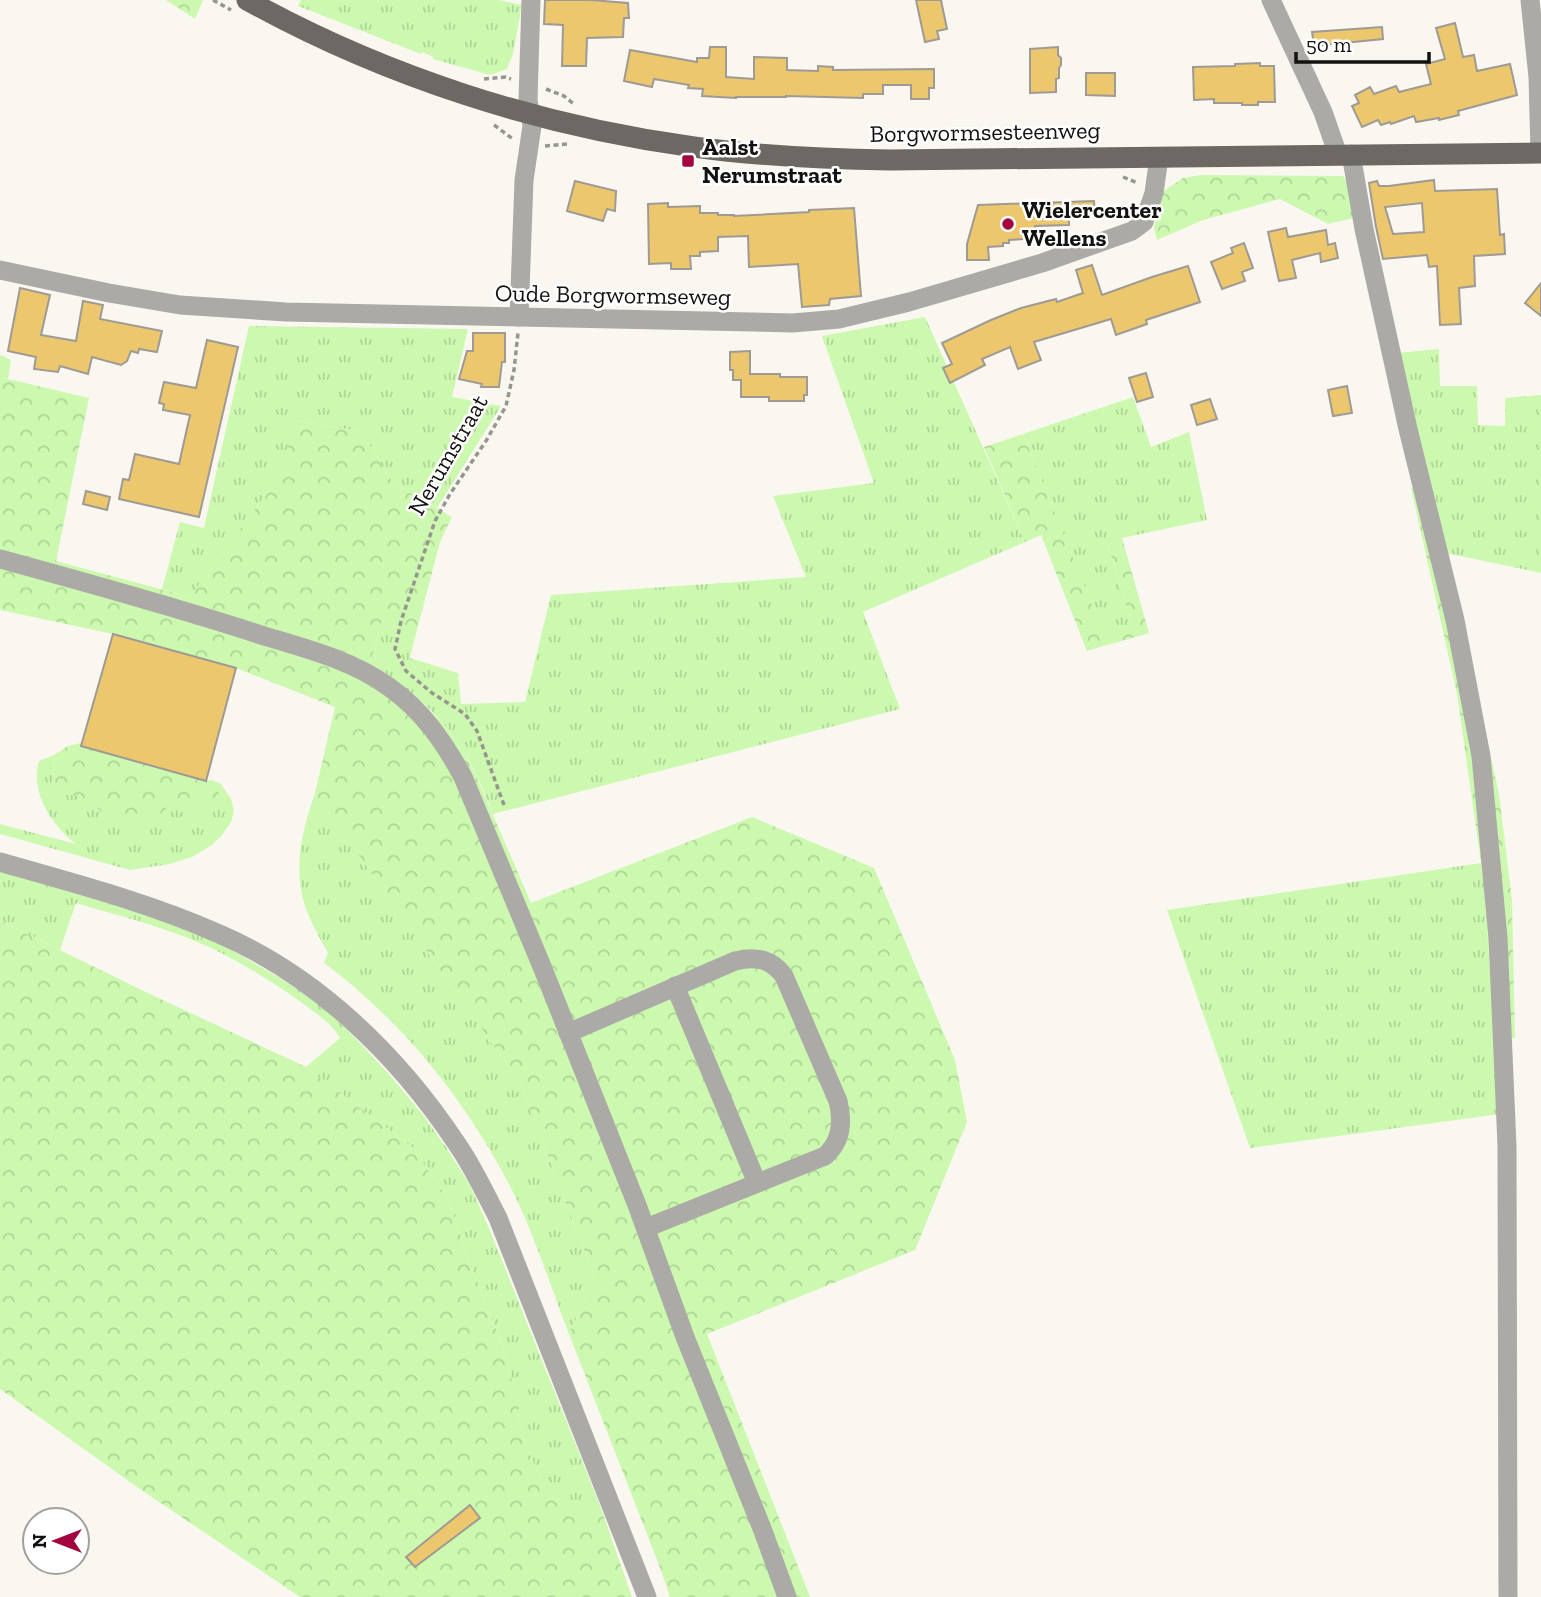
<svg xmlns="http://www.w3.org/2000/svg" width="1541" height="1597" viewBox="0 0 1541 1597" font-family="'Zilla Slab',serif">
	<defs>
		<pattern id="grass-tufts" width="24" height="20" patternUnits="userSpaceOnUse" patternTransform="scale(1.75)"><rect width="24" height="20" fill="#ccf9af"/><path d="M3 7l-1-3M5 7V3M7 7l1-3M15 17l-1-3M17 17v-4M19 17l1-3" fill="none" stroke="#aed496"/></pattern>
		<pattern id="forest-crowns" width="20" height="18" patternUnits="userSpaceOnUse" patternTransform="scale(1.75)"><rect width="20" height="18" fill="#ccf9af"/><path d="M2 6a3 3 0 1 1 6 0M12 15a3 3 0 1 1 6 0" fill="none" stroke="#aed496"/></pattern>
	</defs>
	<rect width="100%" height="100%" fill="#faf7f0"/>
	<g fill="url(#grass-tufts)">
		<polygon points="301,0 499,0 522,5 513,54 507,69 490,75 433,59 433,57 422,52 421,54 298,6"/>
		<path d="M925 317 1025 542 863 612 900 709 493 814C484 791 475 769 462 749 441 714 404 685 370 663L382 621 393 625 399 639 413 645 410 658 458 673 461 704 525 702 551 595 806 577 773 496 874 483 822 336Z"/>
		<polygon points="249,326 468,329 452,397 501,406 437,508 393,483 373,450 358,431 299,421 272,486 190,597 162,589 180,522 204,528"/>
		<polygon points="1439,349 1440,386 1477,386 1478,425 1505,426 1505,398 1541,395 1541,573 1446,553 1397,353"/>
		<polygon points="1133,397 1151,447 1189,432 1207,520 1122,538 1108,545 1132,626 1104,636 1023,434"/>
		<path d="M54 755 52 782 79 796 108 816 152 822 170 805 217 796 221 784 231 799 234 810 231 822 222 835 212 845 192 857 170 864 130 870 0 834V824L76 844C71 839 64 835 60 829 43 810 32 786 39 761Z"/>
		<path d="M315 793 520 1083 595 1279 569 1334C550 1285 534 1233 510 1186 465 1099 402 1021 324 963L328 953C319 936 308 919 303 899 294 862 303 828 315 793Z"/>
		<polygon points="1481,863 1484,884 1500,1114 1250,1148 1167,910"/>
		<path d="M0 870 167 920 225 946 278 977 321 1004 355 1038 388 1073 423 1115 446 1147 471 1187 491 1233 601 1508 584 1516 545 1489 522 1436 507 1357 471 1266 448 1199 413 1148 306 1067 340 1038C332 1023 314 1012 301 1002 262 975 219 948 174 933 142 921 109 913 76 903L60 950 0 921Z"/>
	</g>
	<g fill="url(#forest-crowns)">
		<polygon points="166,0 203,0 195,19"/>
		<polygon points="1201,175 1343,176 1351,188 1354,218 1328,224 1280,199 1203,220 1157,240 1154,228 1162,192 1183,178"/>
		<polygon points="0,355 11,360 8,379 89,398 56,561 190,597 272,486 298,421 358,431 373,450 393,483 452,517 440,542 413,645 399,639 393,625 382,621 370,663 415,697 442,722 461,747 476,775 531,903 752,817 874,868 955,1060 967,1122 915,1250 707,1334 810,1597 670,1597 661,1570 569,1334 595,1279 520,1083 315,793 335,707 236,668 113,634 0,610"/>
		<polygon points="1023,434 1104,635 1132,626 1108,545 1122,538 1149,633 1087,651 1041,535 1025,542 984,447"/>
		<polygon points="1425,484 1446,553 1499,794 1512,900 1515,1038 1503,1037 1498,1083 1484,884 1457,694 1411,488"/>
		<polygon points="81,743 81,746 206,781 212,780 221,784 218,796 193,809 170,805 152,822 129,823 108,816 79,796 60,794 52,782 54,755 68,746"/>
		<polygon points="0,921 152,995 306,1067 413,1148 448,1199 471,1266 508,1360 522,1436 545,1489 584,1516 601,1508 632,1597 300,1597 137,1487 0,1389"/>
	</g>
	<g fill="#ecc76d" stroke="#9e9b94" stroke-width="2" fill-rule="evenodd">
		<polygon points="545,0 591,0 628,3 629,18 624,18 623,37 587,38 586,66 562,66 563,25 544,24"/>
		<polygon points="916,0 941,0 947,29 937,31 939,39 925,42"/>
		<polygon points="1455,23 1463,57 1474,55 1477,71 1510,64 1517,95 1458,111 1459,115 1439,120 1439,118 1416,122 1414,116 1391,124 1390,122 1381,125 1378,120 1362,127 1352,106 1359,103 1355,95 1370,87 1374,94 1396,86 1399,92 1431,84 1426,64 1445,59 1436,28"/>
		<polygon points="1382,27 1383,39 1314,46 1312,32"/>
		<polygon points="710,47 726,47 726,77 754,79 754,57 787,58 787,70 818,71 818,66 833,67 833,70 934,69 934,88 929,88 929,99 911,99 911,85 883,85 883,94 863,94 863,98 786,96 786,97 736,97 736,98 702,96 703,89 688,88 689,85 654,79 652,87 624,81 630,50 697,62 697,58 709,58"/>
		<polygon points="1058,47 1058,55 1061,58 1061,65 1059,68 1059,78 1056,79 1056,92 1030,93 1030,49"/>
		<polygon points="1260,63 1260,66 1274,66 1275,102 1258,102 1258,105 1242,105 1242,103 1214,103 1214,99 1194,100 1193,67 1235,66 1235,64"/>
		<polygon points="1086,73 1115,73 1115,96 1086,95"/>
		<path d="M1434 180 1435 191 1497 189 1500 235 1504 234 1505 254 1474 256 1475 286 1459 288 1461 324 1440 325 1437 266 1429 267 1427 255 1383 259 1376 227 1369 183 1377 181 1379 186H1389ZM1422 203 1424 232 1393 234 1385 207Z"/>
		<polygon points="575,181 616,191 615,211 607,209 603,221 567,211"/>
		<polygon points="1094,201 1095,215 1069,217 1069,225 1035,226 1035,235 1024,236 1024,239 1009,240 1009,243 1003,243 1003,246 988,247 989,260 967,260 967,244 978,205"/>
		<polygon points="668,203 668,207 700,206 700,213 718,213 718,215 734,215 734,216 809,212 809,210 854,208 861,296 830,299 829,305 802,307 798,264 749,267 748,236 718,237 718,251 700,252 700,256 690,256 691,269 671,269 671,263 649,264 648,204"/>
		<polygon points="1286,228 1288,237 1326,230 1328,245 1335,243 1338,258 1321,262 1320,253 1292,260 1296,278 1279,281 1268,232"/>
		<polygon points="1244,243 1253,268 1242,272 1245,281 1222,289 1211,262 1233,253 1231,248"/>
		<polygon points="1092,265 1102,295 1152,277 1188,266 1200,302 1146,320 1147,324 1116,335 1111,319 1034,342 1041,360 1018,369 1010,347 982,359 985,365 950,383 943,368 952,364 942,343 991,320 1021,308 1056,299 1057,302 1083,293 1076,270"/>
		<polygon points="1541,283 1541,316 1525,303"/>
		<polygon points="20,288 50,295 41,335 76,341 83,301 103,305 100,319 162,331 157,352 139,349 138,353 131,351 127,361 121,365 92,357 88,374 60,366 58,372 34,369 36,357 8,351"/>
		<polygon points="473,333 505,333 505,362 502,362 499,387 481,387 482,384 459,379 467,351 473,351"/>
		<polygon points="207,340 238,347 199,517 119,499 123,479 129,480 135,454 179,464 190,415 163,410 164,404 159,403 164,382 196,388"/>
		<polygon points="750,351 750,374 780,374 780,377 807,377 807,395 804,395 804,401 769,401 769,397 741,397 741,380 733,380 733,370 730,370 730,352"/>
		<polygon points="1146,373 1153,397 1137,402 1129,378"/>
		<polygon points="1347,386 1352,413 1333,416 1328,390"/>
		<polygon points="1210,399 1217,419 1197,425 1191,405"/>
		<polygon points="86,491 110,497 107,510 83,504"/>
		<polygon points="113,634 236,668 206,781 81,746"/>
		<polygon points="470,1505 480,1518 415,1567 406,1557"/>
	</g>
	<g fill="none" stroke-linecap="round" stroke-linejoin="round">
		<g stroke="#979590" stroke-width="3.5" stroke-dasharray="5 3.5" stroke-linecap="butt">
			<polyline points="213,0 231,10"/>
			<polyline points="484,79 505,77 511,79"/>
			<polyline points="546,89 564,96 575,105"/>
			<polyline points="494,125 513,139"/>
			<polyline points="545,146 568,144"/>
			<polyline points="1123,177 1138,183"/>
			<polyline points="504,805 477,731 465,714 432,693 406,671 395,649 401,621 435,521 450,494 486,441 506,406 514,370 518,333"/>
		</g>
		<g stroke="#abaaa7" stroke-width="19">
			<polyline points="1271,0 1323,112 1338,155"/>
			<polyline points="1530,0 1538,77 1540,153"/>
			<polyline points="1351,154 1364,229 1408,429 1455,620 1481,756 1498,938 1507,1146 1508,1597"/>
			<polyline points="0,270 109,293 180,305 286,312 793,323 839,319 909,302 1042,263 1132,231 1144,222 1154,193 1159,157"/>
			<polyline points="519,317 524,180 532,126 528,100 531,0"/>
			<path d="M0 559C88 583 175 607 261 635 304 648 352 660 389 687 422 710 444 742 463 777L543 969 637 1205 685 1337 763 1531 787 1597"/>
			<path d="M0 862C73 883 147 902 217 933 316 975 398 1055 457 1144 473 1167 485 1193 498 1218L647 1597"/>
			<polyline points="675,986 757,1183"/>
			<path d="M568 1033 735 961C754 956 771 958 784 976L838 1101C843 1121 842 1141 825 1156L646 1228"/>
		</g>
		<path stroke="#6c6964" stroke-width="21" d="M247 0C384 76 539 126 694 147 759 156 825 159 890 160L1541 153"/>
	</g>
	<g fill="#a3063f" stroke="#fff" stroke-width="2.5">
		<rect x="681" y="154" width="14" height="14" rx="3.5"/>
		<circle cx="1008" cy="224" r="7"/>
	</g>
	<g text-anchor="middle" stroke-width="5" stroke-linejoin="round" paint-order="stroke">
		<g font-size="24" fill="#131210" stroke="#fff">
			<text transform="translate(985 132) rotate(-1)" y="8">Borgwormsesteenweg</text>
			<text transform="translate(613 295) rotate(1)" y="8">Oude Borgwormseweg</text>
			<text transform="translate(448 455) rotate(-60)" y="8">Nerumstraat</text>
		</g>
		<g font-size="24" font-weight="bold" fill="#131210" stroke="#fff" text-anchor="start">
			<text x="702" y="155">Aalst<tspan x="702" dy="28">Nerumstraat</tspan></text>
			<text x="1022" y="218">Wielercenter<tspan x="1022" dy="28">Wellens</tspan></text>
		</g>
	</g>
	<g transform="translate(56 1541) rotate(270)"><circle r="33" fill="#ffffff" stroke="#a1a09f" stroke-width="2"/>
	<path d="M0-5L12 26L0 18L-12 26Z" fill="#a3063f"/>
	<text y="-10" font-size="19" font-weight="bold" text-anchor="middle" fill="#131210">N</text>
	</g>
	<path d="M1296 52v10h133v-10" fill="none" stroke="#131210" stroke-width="3.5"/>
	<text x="1306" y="52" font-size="21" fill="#131210" stroke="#ffffff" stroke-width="5" paint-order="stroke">50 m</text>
</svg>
